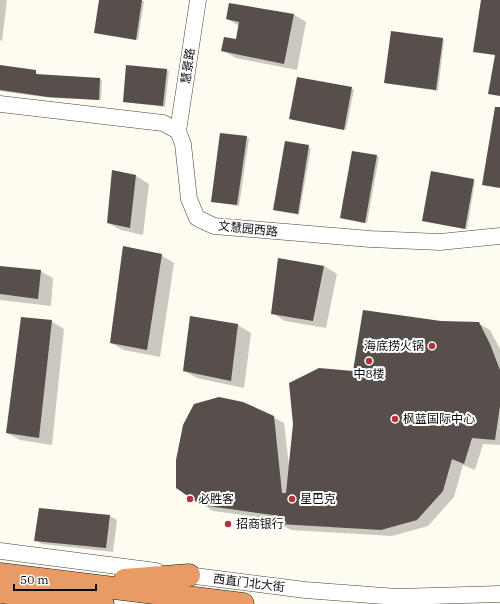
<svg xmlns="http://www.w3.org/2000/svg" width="500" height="604" viewBox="0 0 500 604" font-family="'IBM Plex Serif','Noto Sans SC',serif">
	<rect width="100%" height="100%" fill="#fefbf1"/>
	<g fill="#0003">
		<polygon points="0,0 7,0 2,41 0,40"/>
		<polygon points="100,0 144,1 138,40 95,32"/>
		<polygon points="293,14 306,22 297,70 236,58 222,50 237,40 239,26 227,19"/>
		<polygon points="443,39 444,40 438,91 385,83"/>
		<polygon points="0,66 36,71 37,75 100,79 102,80 101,100 51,98 0,91"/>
		<polygon points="167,70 169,71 165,107 124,102"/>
		<polygon points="298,78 354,89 346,130 290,119"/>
		<polygon points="247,137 249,139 239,206 214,202"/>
		<polygon points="286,142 311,148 299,215 274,210"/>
		<polygon points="353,152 379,157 367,223 341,218"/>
		<polygon points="113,171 136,176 149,184 143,235 121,230 108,223"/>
		<polygon points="474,180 475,181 467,229 423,221"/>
		<polygon points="161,255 174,263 160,357 124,350 111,343"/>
		<polygon points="279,259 324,266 337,274 326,328 285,321 272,313"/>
		<polygon points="0,267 40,271 53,278 51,306 0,300"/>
		<polygon points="191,317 238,325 251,333 244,388 197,378 184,371"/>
		<polygon points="51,321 64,329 52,445 20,440 7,433"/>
		<polygon points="441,322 478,323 490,330 500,349 500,445 483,444 475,470 463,465 454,497 428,526 392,536 291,530 280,524 281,520 213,511 202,504 273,417 284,423 289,465 354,372"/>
		<polygon points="40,509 110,516 117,520 113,552 42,544 35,540"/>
	</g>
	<g fill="#564f4b">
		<polygon points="99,0 142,0 136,40 94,33"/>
		<polygon points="481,0 500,0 500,96 488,94 495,55 473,52"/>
		<polygon points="229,3 294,14 284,64 221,51 224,37 236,39 239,22 226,19"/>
		<polygon points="391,31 443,38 436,90 384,83"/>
		<polygon points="0,65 36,70 36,74 100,78 99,100 48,97 0,90"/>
		<polygon points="126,65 167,69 163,106 123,102"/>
		<polygon points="297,77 352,87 344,130 289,119"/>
		<polygon points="495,107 500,107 500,188 482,185"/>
		<polygon points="220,133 247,136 237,205 211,202"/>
		<polygon points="285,141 309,145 298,214 273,210"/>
		<polygon points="352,151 377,155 365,223 340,218"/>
		<polygon points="112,170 136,175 130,228 107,223"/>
		<polygon points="431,171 474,179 465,229 422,221"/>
		<polygon points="123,246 162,254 147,350 110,343"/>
		<polygon points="278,258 324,266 313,321 271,314"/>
		<polygon points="0,266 41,270 38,299 0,294"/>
		<polygon points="363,310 441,321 479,322 490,344 500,370 500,406 495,440 472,438 464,464 452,459 443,491 417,520 381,530 279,524 280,516 201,505 176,488 176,460 183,425 194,404 219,397 243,402 274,416 282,493 286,493 293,424 289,383 319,368 353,371"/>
		<polygon points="190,316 238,324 231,381 183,371"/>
		<polygon points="21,317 52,320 39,438 6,433"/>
		<polygon points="39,508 110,515 106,548 34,541"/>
	</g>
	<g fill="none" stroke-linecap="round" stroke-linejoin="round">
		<g stroke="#414141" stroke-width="17">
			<g id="minor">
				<polyline points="0,104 163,123 178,131 183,144 189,199 197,218 214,226 370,239 440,242 500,236"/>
				<polyline points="178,131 198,0"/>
				<polyline points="0,551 156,571"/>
				<polyline points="179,574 305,590 397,597 500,594"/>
			</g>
		</g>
		<g stroke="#1f1f1f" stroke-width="23">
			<g id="highway">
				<polyline points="0,574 243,604"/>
				<polyline points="125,580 189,575"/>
				<polyline points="0,592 103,604"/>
			</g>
		</g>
		<use href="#minor" stroke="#fff" stroke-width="16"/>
		<use href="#highway" stroke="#e89b65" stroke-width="22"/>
	</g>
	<g fill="#b3323d" stroke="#fff" stroke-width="1.5">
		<circle cx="432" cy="346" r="4"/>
		<circle cx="369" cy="361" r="4"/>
		<circle cx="395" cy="419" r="4"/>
		<circle cx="190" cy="499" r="4"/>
		<circle cx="292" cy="499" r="4"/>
		<circle cx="228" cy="524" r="4"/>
	</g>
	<g text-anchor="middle" stroke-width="4" stroke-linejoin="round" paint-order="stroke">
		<g font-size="12" fill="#0e0e0e" stroke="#fff">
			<text transform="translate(188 66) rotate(-82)" y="4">慧景路</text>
			<text transform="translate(248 229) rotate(6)" y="4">文慧园西路</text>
			<text transform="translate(249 583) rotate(7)" y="4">西直门北大街</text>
		</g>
		<g font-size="12" fill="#0e0e0e" stroke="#fff" text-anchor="start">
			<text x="424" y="350" text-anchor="end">海底捞火锅</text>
			<text x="369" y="378" text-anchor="middle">中8楼</text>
			<text x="403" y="423">枫蓝国际中心</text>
			<text x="198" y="503">必胜客</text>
			<text x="300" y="503">星巴克</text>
			<text x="236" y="528">招商银行</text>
		</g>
	</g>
	<path d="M14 584v6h82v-6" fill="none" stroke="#0e0e0e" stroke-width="2"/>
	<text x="20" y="584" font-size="12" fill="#0e0e0e" stroke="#ffffff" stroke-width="3" paint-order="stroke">50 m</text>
</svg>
